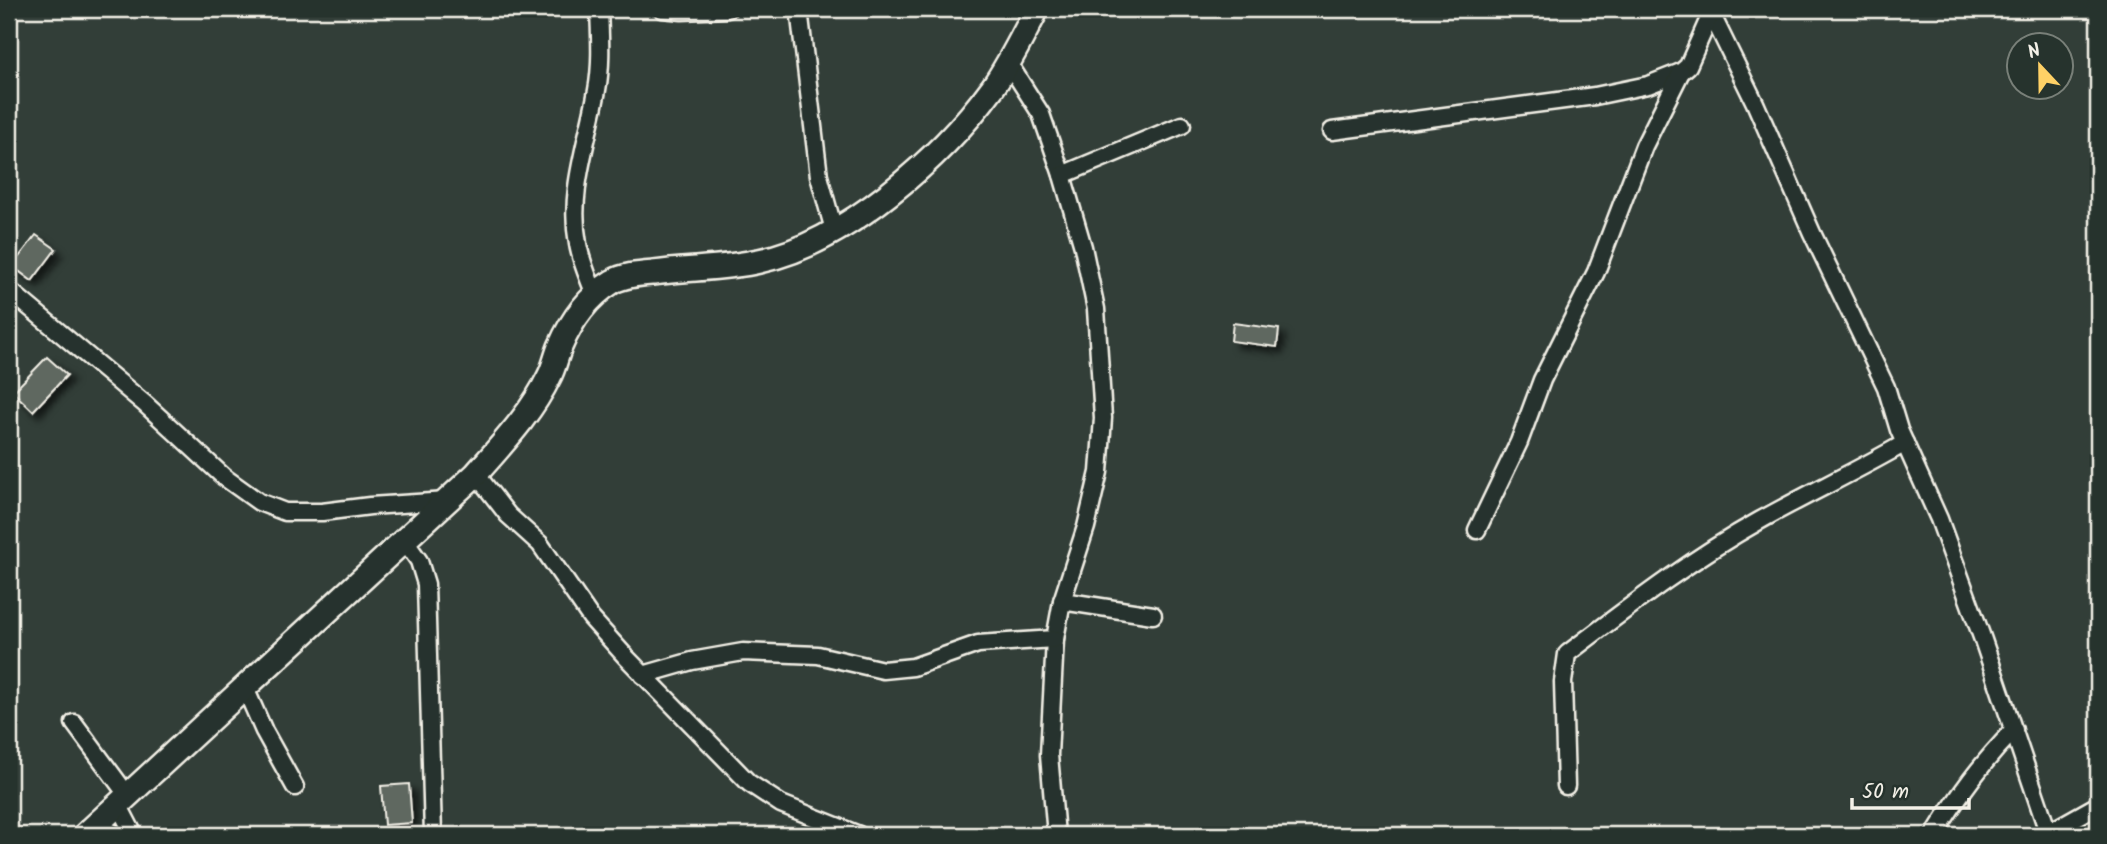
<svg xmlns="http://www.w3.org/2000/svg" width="2107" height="844" viewBox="0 0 2107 844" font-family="Kalam,sans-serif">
	<defs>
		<filter id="shadow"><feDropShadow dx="6" dy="6" stdDeviation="3.5" flood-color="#0009"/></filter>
	</defs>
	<rect width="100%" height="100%" fill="#323e38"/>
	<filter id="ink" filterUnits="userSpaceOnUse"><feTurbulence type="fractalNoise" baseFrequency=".0143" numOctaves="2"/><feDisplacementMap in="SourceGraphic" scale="14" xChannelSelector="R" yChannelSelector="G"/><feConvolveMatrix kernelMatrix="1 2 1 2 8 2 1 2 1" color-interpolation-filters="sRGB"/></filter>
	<g filter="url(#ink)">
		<g fill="#5f6861" stroke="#f4f1e8" stroke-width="2" filter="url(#shadow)">
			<polygon points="36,235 56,249 32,281 12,266"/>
			<polygon points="1233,323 1279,329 1277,347 1231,341"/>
			<polygon points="47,357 67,375 33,411 13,392"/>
			<polygon points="409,784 412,823 384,825 381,786"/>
		</g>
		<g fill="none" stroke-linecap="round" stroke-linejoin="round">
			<g stroke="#f4f1e8" stroke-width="21">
				<g id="minor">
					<polyline points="662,9 682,11 728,9"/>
					<polyline points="799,9 819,176 834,230"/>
					<polyline points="1709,9 1755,103 1812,233 1886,387 1899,430 1939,519 1983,640 2049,835"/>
					<polyline points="1009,64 1041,114 1062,175 1083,247 1096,309 1103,418 1099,472 1086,527 1062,601 1055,639 1049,755 1056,835"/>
					<polyline points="1332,131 1595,96 1648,85 1681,72 1688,66 1711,14"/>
					<polyline points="1062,175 1182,125"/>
					<polyline points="9,290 145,404 224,477 259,502 285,512 322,512 370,506 447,501"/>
					<path d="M595 295C589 279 581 262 578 244 568 191 588 142 597 90 602 63 600 36 599 9"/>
					<polyline points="476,474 508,515 540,544 591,618 626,657 749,783 781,804 859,835"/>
					<polyline points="1477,530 1519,442 1542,380 1596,272 1644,146 1681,72"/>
					<polyline points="405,541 419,561 426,584 433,835"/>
					<polyline points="1062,601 1153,615"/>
					<polyline points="643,675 692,661 743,652 818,655 883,670 913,667 978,644 1055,639"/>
					<polyline points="245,688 264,731 295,787"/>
					<polyline points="74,723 128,796"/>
					<path d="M1566 786 1563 682 1567 654C1629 607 1691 559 1759 521 1807 494 1857 471 1905 443"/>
					<polyline points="118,804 134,835"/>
					<polyline points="97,825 117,835"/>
					<polyline points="2048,833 2098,805"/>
					<path d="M1934 835C1959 794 1981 764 2014 730"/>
				</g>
			</g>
			<g stroke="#f4f1e8" stroke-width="28">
				<path id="secondary" d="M85 835 476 474C502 444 531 414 549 377 554 368 556 357 560 347 571 321 588 297 612 282 624 275 640 274 653 273 688 268 725 269 759 261 846 243 942 157 993 87 1010 63 1023 35 1037 9"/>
			</g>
			<use href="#minor" stroke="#26332d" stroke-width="16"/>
			<use href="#secondary" stroke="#26332d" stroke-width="23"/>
		</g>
	</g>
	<rect width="2107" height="844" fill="none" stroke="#26332d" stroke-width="35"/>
	<rect x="18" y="18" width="2072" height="809" fill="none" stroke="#f4f1e8" stroke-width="2.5" filter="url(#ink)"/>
	<g transform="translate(2040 66) rotate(338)"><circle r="33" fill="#26332d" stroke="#787f78" stroke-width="2"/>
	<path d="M0-5L12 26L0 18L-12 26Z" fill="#ffd166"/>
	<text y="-10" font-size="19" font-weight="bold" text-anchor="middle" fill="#f4f1e8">N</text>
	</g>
	<path d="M1852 798v10h117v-10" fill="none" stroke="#f4f1e8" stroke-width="3.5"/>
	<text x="1862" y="798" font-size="21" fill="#f4f1e8" stroke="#26332d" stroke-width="5" paint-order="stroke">50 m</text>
</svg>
